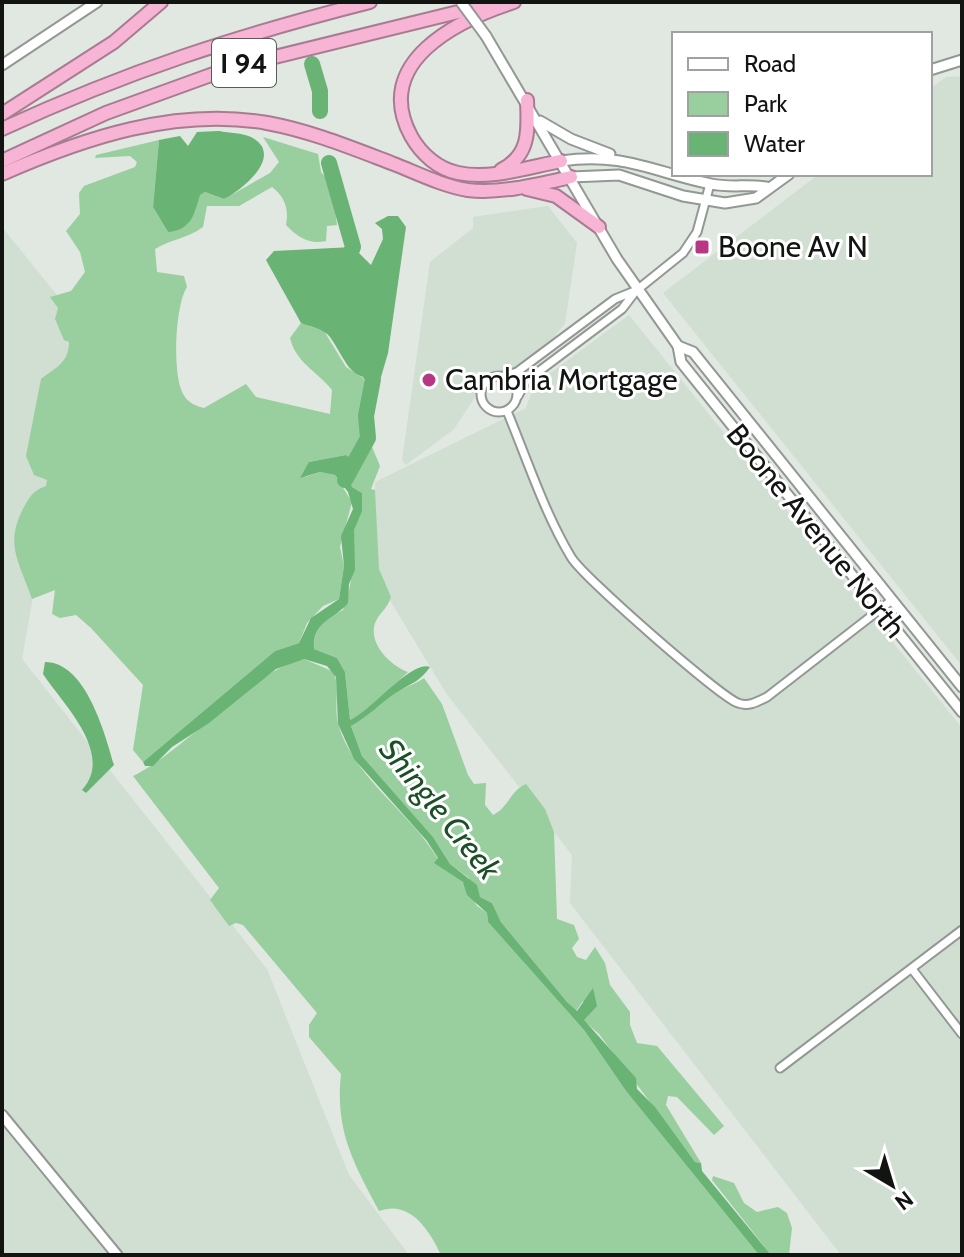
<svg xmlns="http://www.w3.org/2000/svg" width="964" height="1257" viewBox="0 0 964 1257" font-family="Cabin,sans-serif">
	<rect width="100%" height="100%" fill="#e1e7e1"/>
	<g fill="#d1ded2">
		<polygon points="962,76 962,666 663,293 819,174 930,174 930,89 946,77"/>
		<polygon points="548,206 577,243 565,323 552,340 518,366 483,376 475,397 454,429 406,465 402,460 430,262 473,228 473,217"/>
		<polygon points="2,227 81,325 22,659 267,969 349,1175 409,1255 2,1255"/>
		<polygon points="629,315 962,728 962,1255 841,1255 570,903 572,855 446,693 376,577 375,482 526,408 534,385"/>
	</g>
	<g fill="#99ce9f">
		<path d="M263 137 318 154 321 172 331 183 337 225 327 226 326 241C310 245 297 237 286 225 289 209 285 197 272 187L239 206H207L203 227C187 239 171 239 155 249L157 272 184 276 187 287C175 305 172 374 183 394 188 403 196 406 204 408L246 384 256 397 330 414 332 390C317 371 296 363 290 338L301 323 324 331 346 367 363 378 367 386 362 396 364 437 353 460 346 455 309 462 305 477 320 472 335 475 352 502 340 547 344 566 339 599 323 606 307 623 299 643 275 651 143 762 133 750 143 685 91 628 76 615 60 618 52 614 55 590 32 599C19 561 4 544 24 507 31 495 33 491 46 486L47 480 34 475 26 456 41 379C55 368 69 363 69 342L64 340 55 319 58 308 50 297 71 291 85 272 80 252 66 231 80 214 79 193 84 186 135 167 137 162 130 156 95 158 96 155 159 140 153 207 168 232 188 224 199 195 205 192 224 199 270 173 279 162Z"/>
		<path d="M370 442 380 466 371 489 375 490 379 569 391 597C388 608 379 613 375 623 368 644 391 666 408 672L363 714 350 720 345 672 337 658 314 649C313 628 325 618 343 610 355 577 352 563 354 530 355 518 362 509 362 493L352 487 349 478Z"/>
		<path d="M304 659 334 672C340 689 333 709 339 727 356 780 410 812 438 859L435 863 463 882 477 906 487 913 488 922 584 1030 626 1091 759 1255H441C430 1231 410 1199 379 1211 353 1162 335 1131 341 1074L309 1037V1025L317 1013 243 925 236 923 229 926 210 900 219 888 133 776C182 753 257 667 304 659Z"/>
		<path d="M424 678 442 704 468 775 474 784 486 783 485 805 493 815C508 808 511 790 526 784L545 809 554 832 557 919 574 925 579 939 572 948 577 957 586 960 595 947 605 963 610 985 630 1012V1025L637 1043 657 1046 724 1126 714 1135 677 1097 668 1096 666 1105 701 1163 695 1162 599 1034 583 1020 587 1013 583 1001 576 1011 567 1002 501 922 492 903 480 897 469 878 450 864 433 837 362 756 351 726C368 717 379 703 394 693 404 687 414 685 424 678Z"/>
		<polygon points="713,1176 734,1183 744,1203 757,1212 778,1207 787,1213 792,1228 789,1255 771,1255 712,1180"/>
	</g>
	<g fill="#69b374">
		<path d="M219 131C229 133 243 133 251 137 286 155 241 191 224 199L205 192 200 195C194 214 192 230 168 232L153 207 159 140 180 136 188 146 197 132Z"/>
		<path d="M388 216H398L406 227 388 353 381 377C349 384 345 357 330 337 324 329 311 327 301 323L266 260 274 251 353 247 371 265 383 239 382 229 375 223Z"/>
		<path d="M346 455 359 464 349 479 352 487 362 493V511L354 530 355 570 349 584 348 603C334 620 312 621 314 649L337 658 345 672 350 720C371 711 412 659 430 667 419 683 409 684 394 694 379 704 368 717 351 726L362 756 433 837 450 864 477 885 480 897 492 903 501 922 567 1002 577 1011 593 988 597 1006 584 1020 636 1078 637 1089 655 1107 695 1162 701 1163 702 1171 771 1255H759L626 1091 584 1030 488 922 487 913 467 895 463 882 434 863 438 858 427 841 354 759 338 724 336 677 327 666 304 659 276 669 209 723 172 747 153 766H145L143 762 275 651 299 643 311 618 339 599 344 566 341 536 353 509 348 492 335 475 320 472 300 478 309 462Z"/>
		<path d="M45 662C86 662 105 734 114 765L86 793 82 790C115 754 63 704 43 674Z"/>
	</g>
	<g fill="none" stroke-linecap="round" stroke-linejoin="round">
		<g stroke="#69b374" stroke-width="16">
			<polyline points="312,64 320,91 320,111"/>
			<polyline points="329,163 353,247 346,264"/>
			<polyline points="345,480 368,438 366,416 373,379 364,361"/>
		</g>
		<g stroke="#929893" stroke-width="11">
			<g id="minor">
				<circle cx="499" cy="394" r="18"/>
				<polyline points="503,376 517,372 615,299 637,290 683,253 697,232 710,184"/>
				<polyline points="518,396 526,381 622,309 635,292"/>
				<path d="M507 411C527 459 544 512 571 557 582 576 719 696 738 703 748 707 757 702 767 697L892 600"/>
				<polyline points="912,969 962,1034"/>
				<polyline points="780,1068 962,930"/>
			</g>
		</g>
		<g stroke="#929893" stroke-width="13">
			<g id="tertiary">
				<polyline points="486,36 617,259 678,346 681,362 962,712"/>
				<polyline points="2,65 97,2"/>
				<polyline points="930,70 962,60"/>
				<polyline points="540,121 571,139 610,154"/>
				<path d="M561 161C624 152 653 172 711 184 730 188 748 184 766 187"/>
				<polyline points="571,177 619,175 683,196 725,203 756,198 789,174"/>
				<polyline points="678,346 693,352 962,687"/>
				<polyline points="2,1115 117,1255"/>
			</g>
		</g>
		<g stroke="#a77c91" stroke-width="16">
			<g id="motorway">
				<path d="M514 2C458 20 371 62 411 136 421 154 438 169 458 173 491 180 529 167 561 161"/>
				<polyline points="2,114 114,42 161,2"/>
				<path d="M2 129C128 71 236 36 370 2"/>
				<polyline points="2,161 106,113 230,68 499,2"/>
				<path d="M501 170C531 155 528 129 527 100"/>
				<path d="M2 174C84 138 176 107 267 123 311 131 352 148 394 164 417 173 443 186 468 190 500 194 540 184 571 177"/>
				<polyline points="527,189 556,196 599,227"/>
			</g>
		</g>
		<use href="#minor" stroke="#fff" stroke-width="7"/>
		<use href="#tertiary" stroke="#fff" stroke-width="9"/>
		<use href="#motorway" stroke="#f7b4d5" stroke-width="12"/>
		<g stroke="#929893" stroke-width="13" stroke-linecap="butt">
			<polyline id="tertiary-bridge" points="461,2 486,36"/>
		</g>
		<use href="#tertiary-bridge" stroke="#fff" stroke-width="9"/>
	</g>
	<g fill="#b73784" stroke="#fff" stroke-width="3">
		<rect x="694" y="239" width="16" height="16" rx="4"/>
		<circle cx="429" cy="380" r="8"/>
	</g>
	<g text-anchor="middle" stroke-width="6" stroke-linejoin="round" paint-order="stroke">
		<rect fill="#fff" stroke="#595a59" stroke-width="2" x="212" y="39" width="64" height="48" rx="6"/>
		<g font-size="28" font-weight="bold" fill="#121412">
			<text x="244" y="73">I 94</text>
		</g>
		<g font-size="30" fill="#121412" stroke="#fff" text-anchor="start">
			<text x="718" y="257">Boone Av N</text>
			<text x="445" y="390">Cambria Mortgage</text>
		</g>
		<g font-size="30" fill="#121412" stroke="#fff">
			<text transform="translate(816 531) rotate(51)" y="10">Boone Avenue North</text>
		</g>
		<g font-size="32" font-style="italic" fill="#1b5026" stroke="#fff">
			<text transform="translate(440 809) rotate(51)" y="11">Shingle Creek</text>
		</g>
	</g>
	<rect width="964" height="1257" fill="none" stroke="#121412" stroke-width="8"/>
	<rect x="672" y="32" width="260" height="144" fill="#ffffff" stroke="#a0a1a0" stroke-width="2"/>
	<rect x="688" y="58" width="40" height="12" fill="#ffffff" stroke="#a0a1a0" stroke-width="2"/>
	<text x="744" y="72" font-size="24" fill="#121412">Road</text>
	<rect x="688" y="92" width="40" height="24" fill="#99ce9f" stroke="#a0a1a0" stroke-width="2"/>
	<text x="744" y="112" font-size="24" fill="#121412">Park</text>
	<rect x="688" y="132" width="40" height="24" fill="#69b374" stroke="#a0a1a0" stroke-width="2"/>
	<text x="744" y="152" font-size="24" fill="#121412">Water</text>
	<g transform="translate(892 1185) rotate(142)" stroke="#ffffff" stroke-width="6" paint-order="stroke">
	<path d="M0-6L14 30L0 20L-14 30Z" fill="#121412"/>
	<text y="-12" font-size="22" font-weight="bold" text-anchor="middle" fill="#121412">N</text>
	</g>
</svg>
